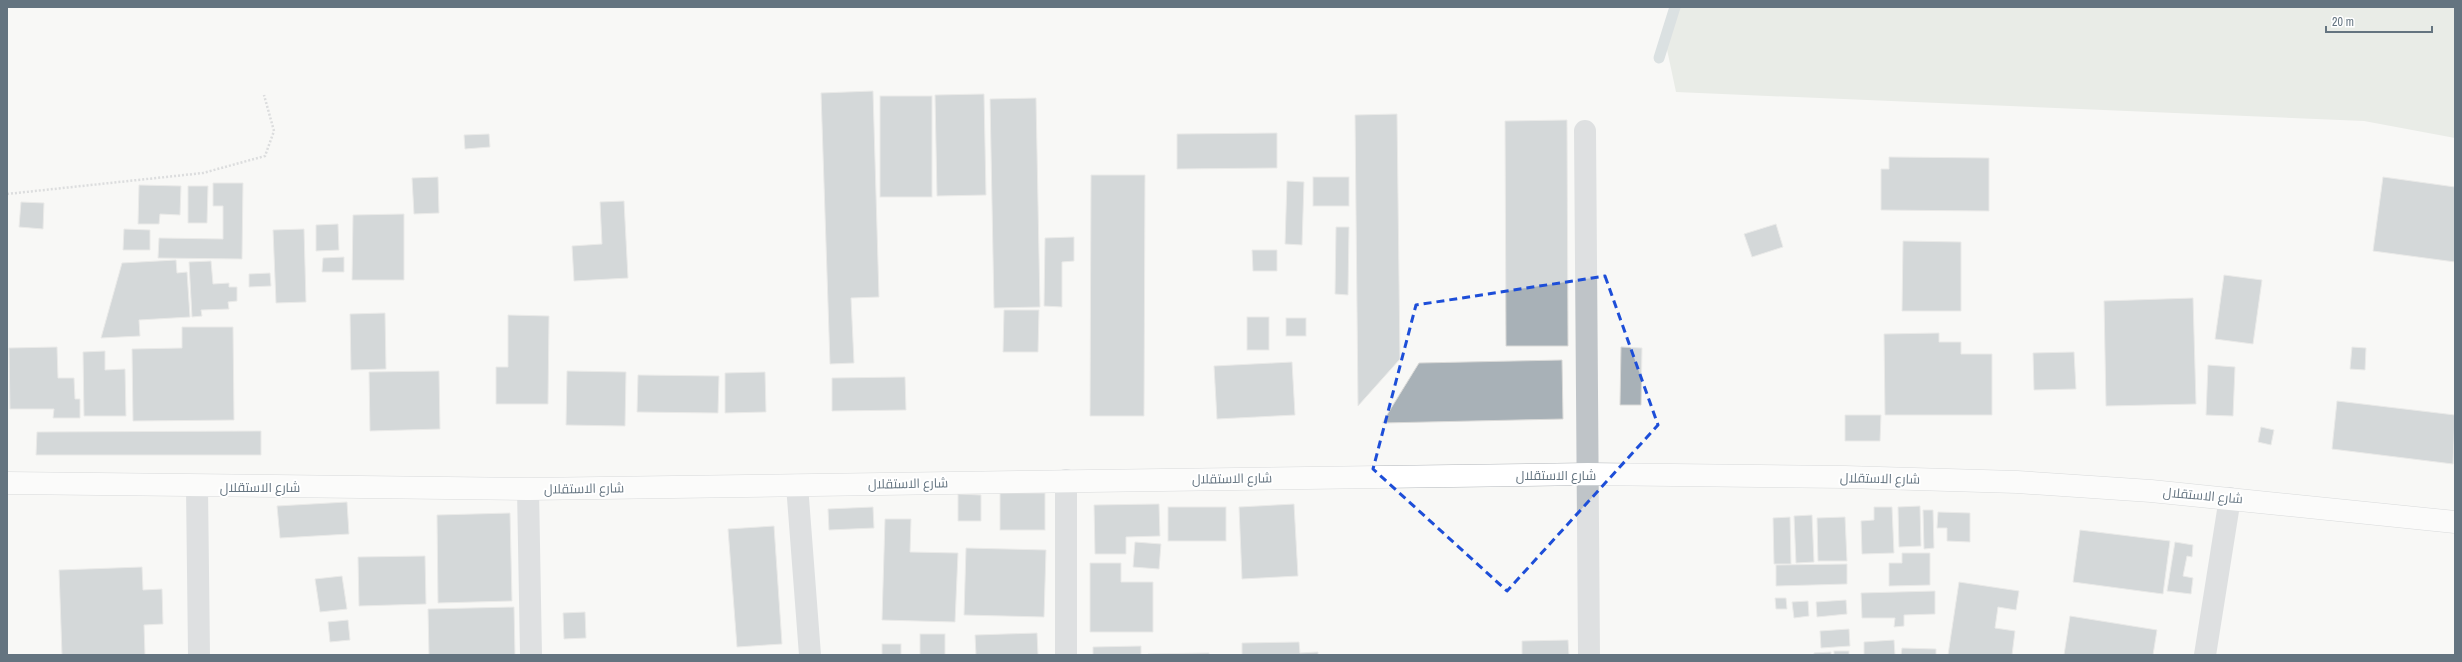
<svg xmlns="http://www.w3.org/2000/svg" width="2462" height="662" viewBox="0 0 2462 662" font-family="'Archivo Narrow',Cairo,sans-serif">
	<rect width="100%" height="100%" fill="#f8f8f6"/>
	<polygon fill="#d8ddd5" points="1675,7 2455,7 2455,138 2364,121 1676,92 1665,40"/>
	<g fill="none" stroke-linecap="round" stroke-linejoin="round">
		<polyline stroke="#b9c5c9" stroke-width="11" points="1659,58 1675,7"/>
	</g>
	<g fill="#a8b1b7" stroke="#dadad8">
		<polygon points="873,91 879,297 851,298 854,363 830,364 821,93"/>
		<polygon points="984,94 986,195 937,196 935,95"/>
		<rect x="880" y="96" width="52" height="101"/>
		<polygon points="1036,98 1040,307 994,308 990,99"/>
		<polygon points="1397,114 1400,359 1358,406 1355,115"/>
		<polygon points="1567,120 1568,346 1506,346 1505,121"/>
		<polygon points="1277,133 1277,168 1177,169 1177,134"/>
		<polygon points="489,134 490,147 465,149 464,135"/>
		<polygon points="1889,157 1989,158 1989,211 1881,210 1881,169 1889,169"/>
		<polygon points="1091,175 1145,175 1144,416 1090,416"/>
		<polygon points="438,177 439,213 414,214 412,178"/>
		<rect x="1313" y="177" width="36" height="29"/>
		<polygon points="2383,177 2455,187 2455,262 2373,251"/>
		<polygon points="1287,181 1304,182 1302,245 1285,244"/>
		<polygon points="213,183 243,183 242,259 158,258 159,238 223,239 223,206 213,206"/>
		<polygon points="139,185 181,186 180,215 160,214 159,224 138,224"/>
		<polygon points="188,186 208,186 207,223 188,223"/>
		<polygon points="624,201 628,278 574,281 572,246 602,244 600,202"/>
		<polygon points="21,202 44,203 43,229 19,227"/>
		<polygon points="404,214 404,280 352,280 353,215"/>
		<polygon points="338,224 339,250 316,251 316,225"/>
		<polygon points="1776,224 1783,247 1752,257 1744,234"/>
		<polygon points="1336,227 1349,227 1348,295 1335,294"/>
		<polygon points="124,229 150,230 150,250 123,250"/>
		<polygon points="304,229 306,302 276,303 273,230"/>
		<polygon points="1074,237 1074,261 1062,262 1062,307 1044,306 1045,238"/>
		<polygon points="1903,241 1961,242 1961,311 1902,311"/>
		<polygon points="1252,250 1277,250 1277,271 1253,271"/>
		<polygon points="344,257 344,272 322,272 323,258"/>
		<polygon points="176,260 177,273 187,272 190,317 139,320 140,336 101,338 122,263"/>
		<polygon points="211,261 213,284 229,283 229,287 237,287 237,301 228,302 229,309 201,310 202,316 192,317 189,262"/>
		<polygon points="270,273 271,286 249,287 249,274"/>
		<polygon points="2224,275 2262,280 2253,344 2215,339"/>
		<polygon points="2193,298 2196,404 2106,406 2104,301"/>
		<polygon points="1004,310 1039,310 1038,352 1003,352"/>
		<polygon points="385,313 386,369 351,370 350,314"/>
		<polygon points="508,315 549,316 548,404 496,404 496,367 508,367"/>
		<rect x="1247" y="317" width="22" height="33"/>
		<rect x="1286" y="318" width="20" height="18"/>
		<polygon points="182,327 233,327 234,420 133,421 132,349 182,348"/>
		<polygon points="1939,333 1939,342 1961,342 1961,354 1992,354 1992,415 1885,415 1884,334"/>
		<polygon points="57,347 58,378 74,378 75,399 80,399 80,418 53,418 54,409 10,409 9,348"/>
		<polygon points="1621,347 1642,348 1641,405 1620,405"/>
		<polygon points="2352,347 2366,348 2365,370 2350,369"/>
		<polygon points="105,351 105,370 125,369 126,416 84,416 83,352"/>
		<polygon points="2074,352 2076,389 2034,390 2033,353"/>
		<polygon points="1562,360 1563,419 1382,423 1419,363"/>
		<polygon points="1292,362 1295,415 1217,419 1214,366"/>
		<polygon points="2208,365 2235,367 2233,416 2206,415"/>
		<polygon points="439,371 440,429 370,431 369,372"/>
		<polygon points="567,371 626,372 625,426 566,425"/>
		<polygon points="765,372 766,412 725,413 725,373"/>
		<polygon points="638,375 719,376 718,413 637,412"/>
		<polygon points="905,377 906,410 832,411 832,378"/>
		<polygon points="2337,401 2455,415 2453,464 2332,449"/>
		<polygon points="1845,415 1881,415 1880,441 1845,441"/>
		<polygon points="2261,427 2274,430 2271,445 2258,442"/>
		<polygon points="261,431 261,455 36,455 37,432"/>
		<rect x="1000" y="493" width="45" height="37"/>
		<polygon points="958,494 981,495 981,521 958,521"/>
		<polygon points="347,502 349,534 280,538 277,506"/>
		<polygon points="1159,504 1160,536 1126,537 1126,554 1095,554 1094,505"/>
		<polygon points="1294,504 1298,576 1242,579 1239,507"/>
		<polygon points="1920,506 1921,546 1899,547 1898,507"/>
		<polygon points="873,507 874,528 829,530 828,509"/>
		<rect x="1168" y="507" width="58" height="34"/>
		<polygon points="1874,507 1892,507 1894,553 1862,554 1861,521 1874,520"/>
		<polygon points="1923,510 1933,510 1934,548 1924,549"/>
		<polygon points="1938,512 1970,513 1970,542 1947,541 1947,528 1937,528"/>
		<polygon points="510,513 512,601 438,603 437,515"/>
		<polygon points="1812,515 1814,562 1796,563 1794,516"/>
		<polygon points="1790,517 1791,564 1774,564 1773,518"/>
		<polygon points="1845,517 1847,561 1818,561 1817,518"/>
		<polygon points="885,519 911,519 910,552 958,553 955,622 882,620"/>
		<polygon points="774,526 782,644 737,647 728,529"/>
		<polygon points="2080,530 2170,541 2163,594 2073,582"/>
		<polygon points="1135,542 1161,544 1159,569 1133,567"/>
		<polygon points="2175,542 2193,545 2192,557 2187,556 2183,576 2193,578 2191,594 2167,591"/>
		<polygon points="966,548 1046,550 1044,617 964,615"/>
		<polygon points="1902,553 1930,553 1930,585 1889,586 1889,563 1902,563"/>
		<polygon points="425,556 426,604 359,606 358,557"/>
		<polygon points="1090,563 1121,563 1121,582 1153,582 1153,632 1090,632"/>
		<polygon points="1847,564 1847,584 1776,586 1776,565"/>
		<polygon points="142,567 143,590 162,589 163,624 144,625 145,655 62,655 59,570"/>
		<polygon points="342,576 347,609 320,612 315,579"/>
		<polygon points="1959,582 2019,591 2016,610 1998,607 1995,628 2015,631 2012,655 1948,655"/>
		<polygon points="1935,591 1935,614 1904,615 1904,626 1894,627 1895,618 1862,618 1861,593"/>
		<polygon points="1775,598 1786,598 1787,609 1776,609"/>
		<polygon points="1846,600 1847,614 1817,617 1816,602"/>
		<polygon points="1808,601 1809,616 1794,618 1792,602"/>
		<polygon points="514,607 515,655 429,655 428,609"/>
		<polygon points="585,612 586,638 564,639 563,613"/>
		<polygon points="2070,616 2157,630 2153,655 2064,655"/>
		<polygon points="348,620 350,640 330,642 328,622"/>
		<polygon points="1849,629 1850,646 1821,648 1820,631"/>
		<polygon points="1037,633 1038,655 976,655 975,635"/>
		<rect x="920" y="634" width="25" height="21"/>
		<polygon points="1568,640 1569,655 1522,655 1522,641"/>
		<polygon points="1894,640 1895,655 1864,655 1864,642"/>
		<polygon points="1299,642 1300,653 1318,652 1318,655 1236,655 1242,655 1242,643"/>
		<rect x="882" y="644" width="19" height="11"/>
		<polygon points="1141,646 1141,655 1093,655 1093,647"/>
		<polygon points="1902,648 1936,649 1936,655 1901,655"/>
		<rect x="1834" y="651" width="15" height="4"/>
		<polygon points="1831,652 1831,655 1814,655 1814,653"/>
		<polygon points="1209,653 1209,655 1148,655 1148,654"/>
	</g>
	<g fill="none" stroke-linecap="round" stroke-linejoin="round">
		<g stroke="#b3b7bb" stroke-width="23">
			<polyline id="highway" points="7,483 528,489 1588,474 1845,477 2017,482 2151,491 2455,522"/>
		</g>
		<polyline stroke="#babdc0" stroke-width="2.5" stroke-dasharray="2 2" stroke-linecap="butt" points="7,194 203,173 265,156 274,131 264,95"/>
		<g stroke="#bfc4c8" stroke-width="22">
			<polyline points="1585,131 1589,655"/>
			<polyline points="1066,480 1066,655"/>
			<polyline points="797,485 810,655"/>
			<polyline points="197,487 199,655"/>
			<polyline points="528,489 531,655"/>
			<polyline points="2205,655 2230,498"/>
		</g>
		<use href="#highway" stroke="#fff" stroke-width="22"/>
	</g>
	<path d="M0 0H2462V662H0ZM1605 276 1658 425 1507 591 1373 469 1416 305Z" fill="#f8f8f6" fill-opacity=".55" fill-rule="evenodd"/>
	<path fill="none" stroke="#1d4ed8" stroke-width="3" stroke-dasharray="8 5" stroke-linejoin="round" d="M1605 276 1658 425 1507 591 1373 469 1416 305Z"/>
	<g text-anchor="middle" stroke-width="4" stroke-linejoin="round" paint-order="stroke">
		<g font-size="13" fill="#647480" stroke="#fff">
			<text x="1556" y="480">شارع الاستقلال</text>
			<text transform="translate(1232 478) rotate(-1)" y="5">شارع الاستقلال</text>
			<text transform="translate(1880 478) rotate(1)" y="5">شارع الاستقلال</text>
			<text transform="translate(908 483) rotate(-1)" y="5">شارع الاستقلال</text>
			<text x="260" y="492">شارع الاستقلال</text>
			<text transform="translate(584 488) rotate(-1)" y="5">شارع الاستقلال</text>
			<text transform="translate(2203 495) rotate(5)" y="5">شارع الاستقلال</text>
		</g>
	</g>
	<rect width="2462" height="662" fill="none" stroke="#647480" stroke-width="16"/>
	<path d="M2326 26v6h106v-6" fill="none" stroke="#647480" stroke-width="2"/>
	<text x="2332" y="26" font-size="12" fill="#647480" stroke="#ffffff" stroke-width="3" paint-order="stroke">20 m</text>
</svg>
